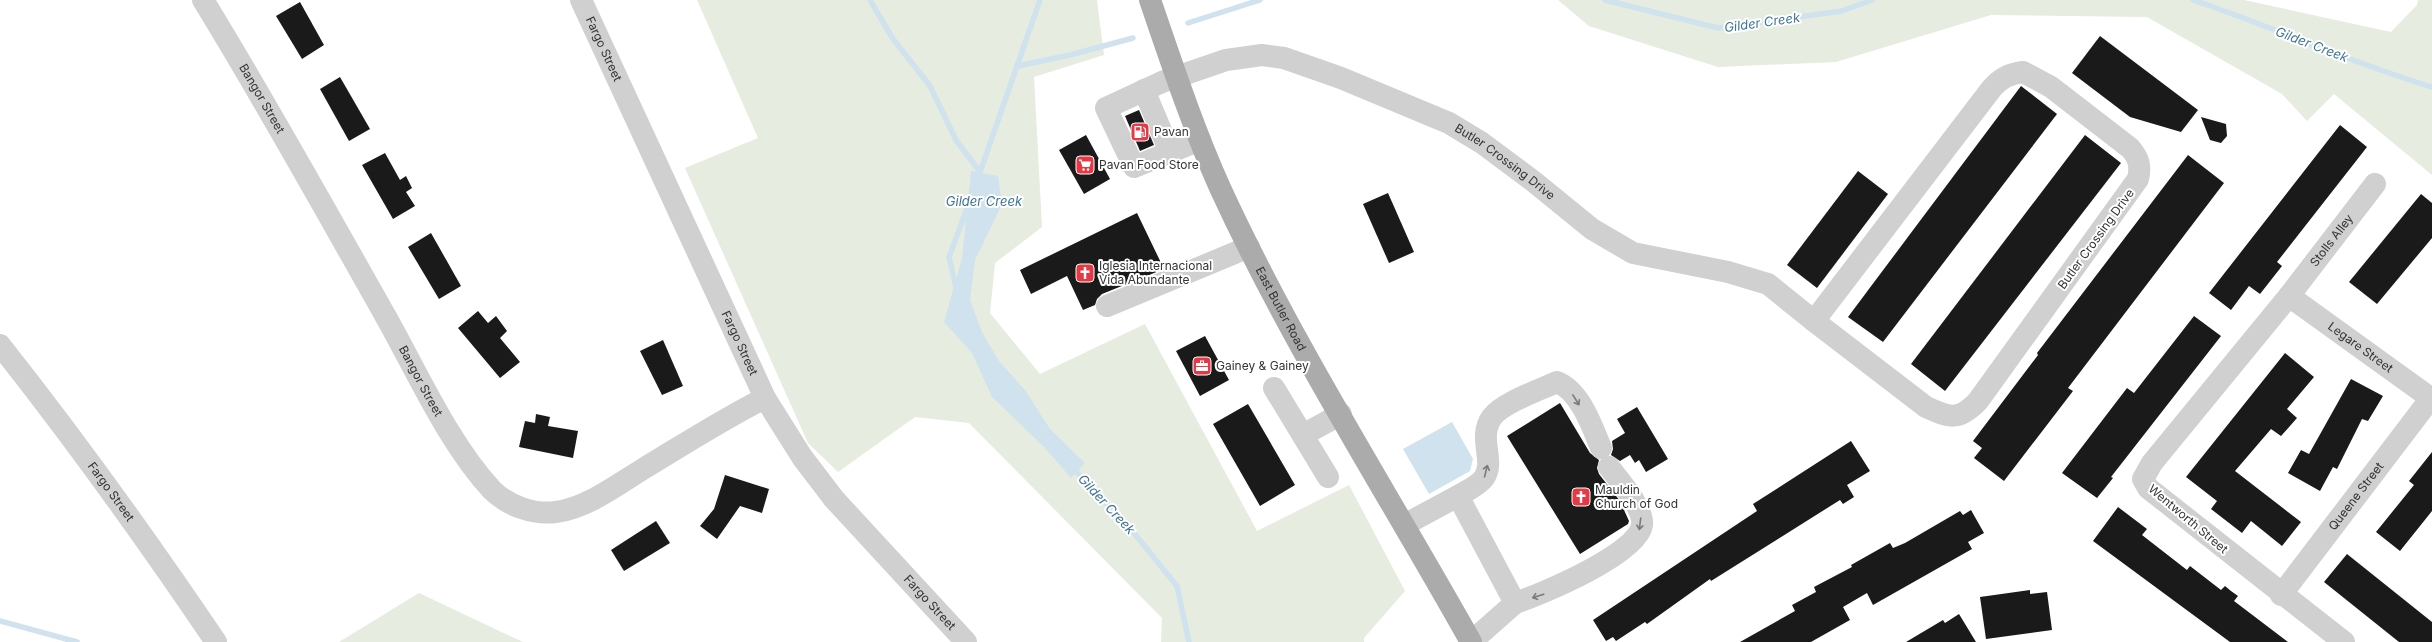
<svg xmlns="http://www.w3.org/2000/svg" width="2432" height="642" viewBox="0 0 2432 642" font-family="Inter,sans-serif">
	<rect width="100%" height="100%" fill="#fff"/>
	<g fill="#e6ecdf">
		<polygon points="697,0 1097,0 1104,55 1034,77 1042,227 995,263 990,313 1040,374 1145,324 1257,531 1349,485 1405,591 1364,638 1364,642 1161,642 1162,618 969,423 915,417 838,472 808,443 685,168 758,138"/>
		<polygon points="1558,0 2244,0 2391,32 2417,5 2418,0 2432,0 2432,175 2334,94 2307,121 2282,94 2147,17 1991,15 1836,62 1718,67 1589,26"/>
		<polygon points="419,593 523,642 339,642"/>
	</g>
	<g fill="#cfe2ee">
		<polygon points="971,171 998,176 1002,204 975,260 970,300 982,332 999,361 1025,390 1050,429 1085,463 1071,478 1044,447 992,397 972,353 944,322 962,258"/>
		<polygon points="1452,422 1473,459 1470,471 1429,494 1403,449"/>
	</g>
	<g fill="none" stroke-linecap="round" stroke-linejoin="round">
		<g stroke="#cfe2ee" stroke-width="5.5">
			<polyline points="870,0 893,39 930,86 956,140 980,172"/>
			<polyline points="1605,0 1718,28 1842,11 1872,0"/>
			<path d="M2193 0C2273 27 2351 63 2432 87"/>
			<polyline points="1188,23 1260,0"/>
			<polyline points="1018,66 1070,55 1133,38"/>
			<polyline points="978,178 1040,0"/>
			<polyline points="956,288 949,257 969,203"/>
			<polyline points="1072,467 1134,533 1177,586 1189,642"/>
			<polyline points="0,621 77,642"/>
		</g>
	</g>
	<g fill="#1a1a1a">
		<polygon points="300,2 324,45 302,59 276,16"/>
		<polygon points="2100,36 2198,110 2181,132 2130,117 2072,73"/>
		<polygon points="340,77 370,129 349,141 320,89"/>
		<polygon points="2021,86 2057,114 1883,342 1848,317"/>
		<polygon points="1139,110 1154,145 1140,151 1125,116"/>
		<polygon points="2201,117 2226,124 2227,136 2221,143 2210,140"/>
		<polygon points="2340,125 2367,147 2277,262 2282,266 2260,294 2249,286 2231,310 2209,293"/>
		<polygon points="1086,135 1110,179 1084,194 1059,150"/>
		<polygon points="2085,135 2121,163 1945,391 1911,364"/>
		<polygon points="385,153 400,180 406,176 412,188 406,192 415,206 393,219 362,165"/>
		<polygon points="2188,155 2224,183 2068,388 2073,391 2004,481 1974,458 1982,448 1973,441 2038,355 2037,353"/>
		<polygon points="1858,171 1888,194 1817,288 1787,265"/>
		<polygon points="1388,193 1414,252 1389,263 1363,204"/>
		<polygon points="2421,194 2432,203 2432,238 2377,304 2349,282"/>
		<polygon points="1137,213 1164,269 1102,294 1097,299 1095,305 1083,310 1067,276 1031,294 1020,270"/>
		<polygon points="431,233 461,286 439,299 408,247"/>
		<polygon points="478,311 488,323 496,316 507,331 500,338 520,362 500,378 458,328"/>
		<polygon points="2194,316 2221,336 2111,477 2113,478 2097,498 2062,473 2127,388 2134,393"/>
		<polygon points="1205,336 1229,380 1200,396 1176,351"/>
		<polygon points="663,340 683,386 662,395 640,351"/>
		<polygon points="2285,353 2314,377 2287,409 2297,418 2281,436 2271,429 2235,471 2301,522 2282,546 2251,521 2242,533 2211,509 2217,501 2186,477"/>
		<polygon points="2351,379 2383,396 2368,421 2362,419 2337,469 2333,467 2320,491 2288,473 2301,450 2309,454"/>
		<polygon points="1560,403 1590,453 1599,460 1597,468 1599,474 1620,501 1629,521 1628,524 1580,554 1507,436"/>
		<polygon points="1248,404 1295,485 1260,506 1213,424"/>
		<polygon points="1637,407 1668,459 1646,472 1639,460 1635,463 1630,455 1620,461 1611,455 1613,449 1612,441 1625,433 1617,419"/>
		<polygon points="536,414 550,417 548,426 578,431 573,458 519,447 525,421 535,423"/>
		<polygon points="1851,441 1870,471 1847,485 1854,497 1843,504 1840,500 1711,581 1710,579 1647,624 1645,622 1616,641 1613,637 1606,641 1593,620 1757,511 1753,504"/>
		<polygon points="2432,452 2432,511 2400,551 2376,532 2414,485 2409,481"/>
		<polygon points="725,475 769,489 762,513 740,506 717,539 700,526 714,509"/>
		<polygon points="2118,507 2147,529 2142,535 2187,570 2190,566 2221,590 2225,586 2231,591 2238,596 2234,601 2288,642 2230,642 2093,541"/>
		<polygon points="1971,510 1984,533 1968,542 1972,549 1873,605 1867,593 1843,607 1850,620 1818,638 1811,642 1740,642 1795,611 1792,605 1816,592 1814,587 1852,567 1851,565 1890,543 1893,548 1905,543 1960,511 1963,515"/>
		<polygon points="656,521 670,543 624,571 611,550"/>
		<polygon points="2347,554 2432,622 2432,642 2399,642 2324,582"/>
		<polygon points="2030,590 2030,594 2047,592 2052,630 1986,639 1980,597"/>
		<polygon points="1959,614 1976,642 1906,642 1943,620 1945,623"/>
	</g>
	<g fill="none" stroke-linecap="round" stroke-linejoin="round">
		<g stroke="#d0d0d0" stroke-width="22">
			<path id="s1" d="M203 0C267 104 326 211 386 317 417 372 449 444 492 490 508 506 534 515 556 512 587 508 617 485 643 469 683 445 723 419 765 398"/>
			<path id="s2" d="M581 0 765 398 802 457 834 499 966 642"/>
			<path d="M2023 72 2051 87 2130 148C2139 158 2141 166 2138 179L1978 401C1959 421 1950 418 1926 407L1814 321 1992 88C2001 78 2009 74 2023 72Z"/>
			<polyline points="1144,90 1170,152"/>
			<path id="s3" d="M1200 140 1134 167 1106 108 1162 82 1226 60 1262 55 1284 58 1341 78 1449 123 1482 143 1533 181 1592 229 1633 253 1728 272 1768 284 1814 321"/>
			<path id="s4" d="M2289 296 2432 399"/>
			<polyline points="1107,306 1249,247"/>
			<path id="s5" d="M0 345C76 441 147 540 216 642"/>
			<polyline points="1274,388 1328,477"/>
			<polyline points="1303,435 1341,414"/>
			<path d="M1458 496C1466 491 1478 486 1484 478 1496 461 1477 438 1492 417 1504 402 1540 390 1557 382 1580 391 1592 426 1601 448"/>
			<polyline points="1404,525 1458,496 1515,603 1471,642"/>
			<path id="s6" d="M2281 595 2431 398"/>
			<path d="M1515 603C1542 594 1638 554 1642 525 1644 508 1619 480 1609 467"/>
			<path id="s7" d="M2344 642 2148 488 2143 479 2152 463 2289 296 2375 184"/>
		</g>
		<path stroke="#ababab" stroke-width="22" id="s8" d="M1150 0C1172 64 1193 128 1221 190 1293 346 1387 492 1471 642"/>
	</g>
	<defs><path id="oneway-shaft" d="M-6 0H5M1.5-3L5.5 0L1.5 3" fill="none" stroke-width="1.6" stroke-linecap="round" stroke-linejoin="round"/></defs>
	<g stroke="#7a7a7a">
		<use href="#oneway-shaft" transform="translate(1576 400) rotate(58)"/>
		<use href="#oneway-shaft" transform="translate(1486 471) rotate(-76)"/>
		<use href="#oneway-shaft" transform="translate(1640 524) rotate(97)"/>
		<use href="#oneway-shaft" transform="translate(1538 596) rotate(162)"/>
	</g>
	<defs>
		<g id="fuel-square" transform="scale(1)"><rect x="-9" y="-9" width="18" height="18" rx="4" fill="#e63946" stroke="#fff"/><path d="M-5.5-6h7V0h2V4h1.3V-2.5L3-4.5l.8-.8L6-3V5H2.5V1h-1V6h-7ZM-4.2-4.7v3.2H.2V-4.7Z" fill="#fff"/></g>
		<g id="supermarket-square" transform="scale(1)"><rect x="-9" y="-9" width="18" height="18" rx="4" fill="#e63946" stroke="#fff"/><path d="M-6-5.5h2.5l.6 2H6L4.5 2H-2.5L-4.4-4H-6ZM-1.5 3.2a1.3 1.3 0 1 0 .1 0ZM3 3.2a1.3 1.3 0 1 0 .1 0Z" fill="#fff"/></g>
		<g id="church-square" transform="scale(1)"><rect x="-9" y="-9" width="18" height="18" rx="4" fill="#e63946" stroke="#fff"/><path d="M-1.2-6h2.4v3.5h3.3v2.4h-3.3V6h-2.4V-.1h-3.3v-2.4h3.3Z" fill="#fff"/></g>
		<g id="office-square" transform="scale(1)"><rect x="-9" y="-9" width="18" height="18" rx="4" fill="#e63946" stroke="#fff"/><path d="M-6-3h4V-5.5h4V-3h4V5H-6ZM-1-4.5V-3h2v-1.5ZM-6 0V1H6V0Z" fill="#fff"/></g>
	</defs>
	<g fill-rule="evenodd">
		<use href="#fuel-square" x="1140" y="132"/>
		<use href="#supermarket-square" x="1085" y="165"/>
		<use href="#church-square" x="1085" y="273"/>
		<use href="#office-square" x="1202" y="366"/>
		<use href="#church-square" x="1581" y="497"/>
	</g>
	<g text-anchor="middle" stroke-width="4" stroke-linejoin="round" paint-order="stroke">
		<g font-size="12" fill="#333" stroke="#fff">
			<text dy="4" stroke="none"><textPath href="#s2" startOffset="54">Fargo Street</textPath></text>
			<text dy="4" stroke="none"><textPath href="#s1" startOffset="115">Bangor Street</textPath></text>
			<text dy="4" stroke="none"><textPath href="#s3" startOffset="570">Butler Crossing Drive</textPath></text>
			<text transform="translate(2096 239) rotate(-54)" y="4">Butler Crossing Drive</text>
			<text dy="4" stroke="none"><textPath href="#s7" startOffset="564">Stolls Alley</textPath></text>
			<text dy="4" stroke="none"><textPath href="#s8" startOffset="336">East Butler Road</textPath></text>
			<text dy="4" stroke="none"><textPath href="#s2" startOffset="378">Fargo Street</textPath></text>
			<text dy="4" stroke="none"><textPath href="#s4" startOffset="88">Legare Street</textPath></text>
			<text dy="4" stroke="none"><textPath href="#s1" startOffset="439">Bangor Street</textPath></text>
			<text dy="4" stroke="none"><textPath href="#s5" startOffset="184">Fargo Street</textPath></text>
			<text dy="4" stroke="none"><textPath href="#s6" startOffset="124">Queene Street</textPath></text>
			<text transform="translate(2188 519) rotate(40)" y="4">Wentworth Street</text>
			<text dy="4" stroke="none"><textPath href="#s2" startOffset="702">Fargo Street</textPath></text>
		</g>
		<g font-size="12" fill="#333" stroke="#fff" text-anchor="start">
			<text x="1154" y="136">Pavan</text>
			<text x="1099" y="169">Pavan Food Store</text>
			<text x="1099" y="270">Iglesia Internacional<tspan x="1099" dy="14">Vida Abundante</tspan></text>
			<text x="1216" y="370">Gainey &amp; Gainey</text>
			<text x="1595" y="494">Mauldin<tspan x="1595" dy="14">Church of God</tspan></text>
		</g>
		<g font-size="13" font-style="italic" fill="#3f7597" stroke="#fff">
			<text transform="translate(1762 22) rotate(-8)" y="5">Gilder Creek</text>
			<text transform="translate(2312 44) rotate(21)" y="5">Gilder Creek</text>
			<text x="984" y="206">Gilder Creek</text>
			<text transform="translate(1107 504) rotate(47)" y="5">Gilder Creek</text>
		</g>
	</g>
</svg>
